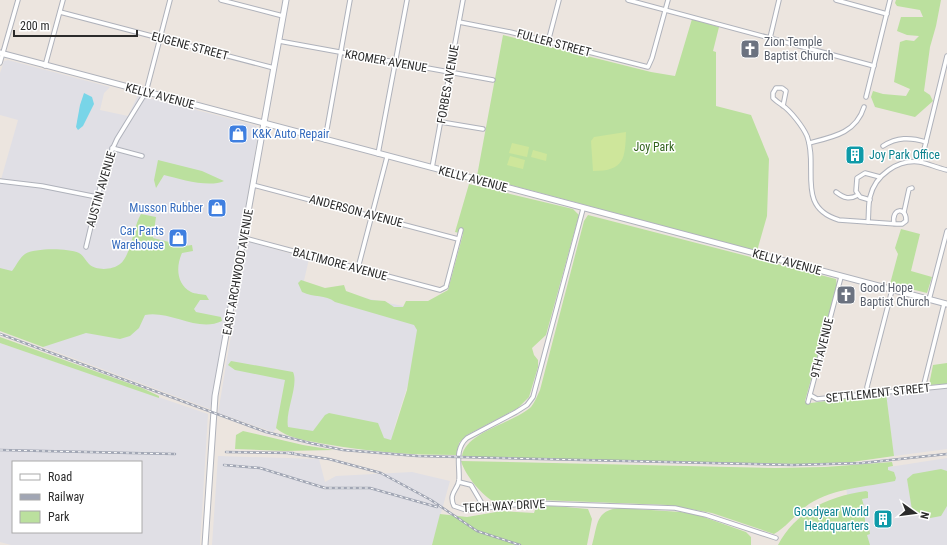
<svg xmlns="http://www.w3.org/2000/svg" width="947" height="545" viewBox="0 0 947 545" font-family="'Roboto Condensed',sans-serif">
	<rect width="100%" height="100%" fill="#ece5df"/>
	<g fill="#e0dfe5" fill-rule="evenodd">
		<polygon points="8,60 110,87 104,93 100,110 128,116 138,95 235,120 256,126 259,129 210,409 0,331 0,183 18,120 0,115 0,73 4,61"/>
		<polygon points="250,242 309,259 303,285 431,312 395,425 389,454 315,442 286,435 277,428 273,432 218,413 245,252 247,244"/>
		<path d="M0 343 208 414 200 545H11L0 542ZM13 462H141V532H13Z"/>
		<polygon points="947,388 947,449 894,456 886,395"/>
		<polygon points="218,456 319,459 325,482 336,476 412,472 450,481 432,545 212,545"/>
		<polygon points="947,458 947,545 855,545 844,474"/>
	</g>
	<g fill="#bbe09e">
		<polygon points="896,0 941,0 936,26 930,47 924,91 930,95 933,101 915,117 875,107 871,97 873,91 883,94 906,96 910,89 894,82 900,42 906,40 914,41 919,36 907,35 897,31 901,17 923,17 920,10 897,6 895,3"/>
		<polygon points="692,19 719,27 713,51 716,52 716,106 751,115 769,159 767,216 757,251 477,176 503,35 651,72 675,76"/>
		<path d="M158 160 202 171 224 181C209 188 180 179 164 175L156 188 154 180Z"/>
		<path d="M469 184 573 209 579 215 546 335 532 348 534 355 538 360V367L529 397 518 408 467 435 459 443 457 455C411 455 370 452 325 444 310 441 288 439 276 428L285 380 235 370 228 365 231 361 293 372C299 385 285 411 288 427L313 431 325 415 329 413 378 423 384 438 391 440 407 390 417 330 414 325 335 302C325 294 314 298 302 292L298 283 301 280 325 288 344 285 346 291 371 300 385 301 394 307H403L406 301H428L448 290 463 234 455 232Z"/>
		<path d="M141 214 156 217 153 238 185 246 192 245 193 251 182 253C176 266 176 284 191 292 195 294 202 294 206 295L209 300H200L194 309 196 312 221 317 222 321C198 333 170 310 145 315L139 328 130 336 120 339 86 333 43 347 0 331V268L12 271C16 266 20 257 25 254 35 248 67 248 79 253 83 255 85 260 89 264 96 271 113 270 120 264 131 256 133 227 141 214Z"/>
		<path d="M588 215 836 279 837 286 805 401 811 403 886 393 894 456 852 462 800 464 462 457C464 432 514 423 531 407 535 402 537 396 540 390L584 221Z"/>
		<polygon points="901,229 920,234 911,271 932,277 927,293 890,284 898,254 895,248"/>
		<polygon points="0,337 142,388 159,396 159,398 0,343"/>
		<polygon points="947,363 947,384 929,385 933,365"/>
		<polygon points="243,431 303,445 334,450 284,451 235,449 236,435"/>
		<path d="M461 461 776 468 825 467 892 462 893 466 888 467V470L894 472 896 478 895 481C866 487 834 488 809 504 796 513 787 527 774 534L712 513 668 505 541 500 496 503C482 496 465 475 461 461Z"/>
		<polygon points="941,469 947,471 947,506 941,516 925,519 912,510 907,479 913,474"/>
		<path d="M866 491 868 492V498L862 499 865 510V528H869L870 534 867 535 870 545H778C796 511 829 496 866 491Z"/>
		<polygon points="543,505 588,509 592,519 587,545 432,545 440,514 467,517 502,511 534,513 536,507"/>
		<path d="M620 508 681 512 698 515 746 532 751 537V545H592C598 525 595 510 620 508Z"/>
	</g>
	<g fill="#cee69b">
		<path d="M626 132C625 158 625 171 593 171L591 141 594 137Z"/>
		<polygon points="512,143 529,147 527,157 509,153"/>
		<polygon points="533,150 547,154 546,161 531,157"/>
		<polygon points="510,156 525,160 523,169 507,165"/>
	</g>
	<polygon fill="#78d5e8" points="84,93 92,97 94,104 83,126 78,130 76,127 80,105"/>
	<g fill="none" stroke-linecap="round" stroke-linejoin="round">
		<g stroke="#afb2bb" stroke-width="5.5">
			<g id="minor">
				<polyline points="221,0 283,16"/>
				<polyline points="628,0 874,66"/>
				<polyline points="836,0 887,14"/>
				<polyline points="60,12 274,68"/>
				<polyline points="459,22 510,32 648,67 652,58 668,0"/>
				<polyline points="770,38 779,0"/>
				<polyline points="279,41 493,80"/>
				<polyline points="548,42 559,0"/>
				<polyline points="0,63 18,0"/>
				<polyline points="45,66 63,0"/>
				<polyline points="866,97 890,0"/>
				<path d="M783 106 786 91 782 88H776L773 93V98C776 101 779 103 782 105 791 111 803 127 807 136 819 167 795 207 839 220L897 224H902L906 221C907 207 891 207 894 224"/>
				<polyline points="441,122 483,129"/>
				<polyline points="325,140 350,0"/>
				<path d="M809 143C833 137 856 133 864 107"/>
				<path d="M883 146C897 137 910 137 926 142"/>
				<polyline points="112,148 142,156"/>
				<polyline points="378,154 407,0"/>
				<polyline points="921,162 947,56"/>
				<polyline points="432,168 463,0"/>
				<polyline points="0,181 42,186 97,197"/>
				<polyline points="253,185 458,239"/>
				<path d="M836 192C844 198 849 200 858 195"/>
				<polyline points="870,200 860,197 856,191 857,178 865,173 880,177"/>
				<path d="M583 209 533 397 527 405 516 412 467 438C454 449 460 466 459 480 458 490 448 493 454 506L466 510 531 503 675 508 706 515 776 538"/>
				<polyline points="904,212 909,189 912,188"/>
				<path d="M868 222C869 214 868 205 870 197 875 175 898 159 920 162 929 164 938 168 947 170"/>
				<polyline points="244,238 440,290 446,287 461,230"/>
				<polyline points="86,247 106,163 117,139 146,92 170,0"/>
				<polyline points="358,268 387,157"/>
				<polyline points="929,300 947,231"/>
				<polyline points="923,388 944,304"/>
				<polyline points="867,394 867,387 892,290"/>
				<polyline points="810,395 817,399 947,386"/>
				<polyline points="808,402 841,277"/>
				<polyline points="459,482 471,485 484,507"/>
			</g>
		</g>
		<g stroke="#afb2bb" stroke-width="7">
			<g id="secondary">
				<polyline points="0,53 947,304"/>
				<polyline points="205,545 215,396 286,0"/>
			</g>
		</g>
		<use href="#minor" stroke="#fff" stroke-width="3.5"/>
		<use href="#secondary" stroke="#fff" stroke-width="5"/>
		<g stroke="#a1a6b4" stroke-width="2.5">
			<g id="rail">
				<polyline points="0,334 266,432 310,443 343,450 417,456 793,465 862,463 947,454"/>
				<polyline points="0,450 175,454"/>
				<polyline points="226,452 293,453"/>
				<polyline points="288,453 329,459 381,473 431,500 477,531 520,545"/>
				<polyline points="224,465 260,468 325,488 370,488 437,507"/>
			</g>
		</g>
		<use href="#rail" stroke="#fff" stroke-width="1" stroke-dasharray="3" stroke-linecap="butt"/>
	</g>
	<defs>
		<g id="church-square" transform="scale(1)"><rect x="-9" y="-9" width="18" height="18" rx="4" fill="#6b7280" stroke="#fff"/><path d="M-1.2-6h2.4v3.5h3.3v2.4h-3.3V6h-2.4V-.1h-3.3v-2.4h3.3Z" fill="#fff"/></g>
		<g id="shop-square" transform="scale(1)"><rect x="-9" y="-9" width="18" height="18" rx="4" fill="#3f7fe0" stroke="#fff"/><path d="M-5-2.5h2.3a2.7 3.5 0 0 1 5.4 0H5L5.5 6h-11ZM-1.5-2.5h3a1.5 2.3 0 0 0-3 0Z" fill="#fff"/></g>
		<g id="building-square" transform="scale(1)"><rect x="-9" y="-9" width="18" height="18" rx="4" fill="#0f9aa8" stroke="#fff"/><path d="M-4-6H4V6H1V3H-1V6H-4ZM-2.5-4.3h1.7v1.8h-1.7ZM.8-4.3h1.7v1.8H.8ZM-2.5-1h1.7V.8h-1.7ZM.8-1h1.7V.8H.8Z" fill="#fff"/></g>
	</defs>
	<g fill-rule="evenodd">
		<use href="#church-square" x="750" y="49"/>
		<use href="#shop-square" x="238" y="134"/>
		<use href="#building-square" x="855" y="155"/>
		<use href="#shop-square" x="217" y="208"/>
		<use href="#shop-square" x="178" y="238"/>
		<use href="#church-square" x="846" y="295"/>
		<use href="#building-square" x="883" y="519"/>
	</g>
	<g text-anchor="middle" stroke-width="3" stroke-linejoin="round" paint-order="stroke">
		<g font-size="12" fill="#5b616d" stroke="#fff" text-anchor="start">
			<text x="764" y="46">Zion Temple<tspan x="764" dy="14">Baptist Church</tspan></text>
			<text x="860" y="292">Good Hope<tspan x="860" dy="14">Baptist Church</tspan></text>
		</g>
		<g font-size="12" fill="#2b2b2b" stroke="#fff">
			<text transform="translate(554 43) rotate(15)" y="4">FULLER STREET</text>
			<text transform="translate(190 46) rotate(15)" y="4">EUGENE STREET</text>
			<text transform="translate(386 61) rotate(10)" y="4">KROMER AVENUE</text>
			<text transform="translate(448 84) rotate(-80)" y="4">FORBES AVENUE</text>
			<text transform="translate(160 96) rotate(15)" y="4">KELLY AVENUE</text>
			<text transform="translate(473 179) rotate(15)" y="4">KELLY AVENUE</text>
			<text transform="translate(101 189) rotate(-74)" y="4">AUSTIN AVENUE</text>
			<text transform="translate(356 211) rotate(15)" y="4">ANDERSON AVENUE</text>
			<text transform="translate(787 262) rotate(15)" y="4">KELLY AVENUE</text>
			<text transform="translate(340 264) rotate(15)" y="4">BALTIMORE AVENUE</text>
			<text transform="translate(238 272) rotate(-80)" y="4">EAST ARCHWOOD AVENUE</text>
			<text transform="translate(822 348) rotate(-76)" y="4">9TH AVENUE</text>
			<text transform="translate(878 393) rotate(-6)" y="4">SETTLEMENT STREET</text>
			<text transform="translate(504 506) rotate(-3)" y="4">TECH WAY DRIVE</text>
		</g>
		<g font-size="12" fill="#366cbe" stroke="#fff" text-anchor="end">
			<text x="252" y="138" text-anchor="start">K&amp;K Auto Repair</text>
			<text x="203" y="212">Musson Rubber</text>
			<text x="164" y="235">Car Parts<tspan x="164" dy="14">Warehouse</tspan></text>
		</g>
		<g font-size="12" fill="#34651f" stroke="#fff">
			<text x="654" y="151">Joy Park</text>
		</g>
		<g font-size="12" fill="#0d838f" stroke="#fff" text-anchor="start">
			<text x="869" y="159">Joy Park Office</text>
			<text x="869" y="516" text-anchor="end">Goodyear World<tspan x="869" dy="14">Headquarters</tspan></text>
		</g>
	</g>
	<rect x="12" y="461" width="130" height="72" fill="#ffffff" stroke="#aaaaaa"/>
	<rect x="20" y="474" width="20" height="6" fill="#ffffff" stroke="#aaaaaa"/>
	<text x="48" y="481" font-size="12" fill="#2b2b2b">Road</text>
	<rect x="20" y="494" width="20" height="6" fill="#a1a6b4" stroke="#aaaaaa"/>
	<text x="48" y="501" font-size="12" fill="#2b2b2b">Railway</text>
	<rect x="20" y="511" width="20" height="12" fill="#bbe09e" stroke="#aaaaaa"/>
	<text x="48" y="521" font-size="12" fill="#2b2b2b">Park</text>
	<g transform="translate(915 513) rotate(104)" stroke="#ffffff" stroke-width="3" paint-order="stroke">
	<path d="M0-3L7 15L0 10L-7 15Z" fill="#2b2b2b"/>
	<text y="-6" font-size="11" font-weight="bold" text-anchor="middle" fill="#2b2b2b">N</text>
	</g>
	<path d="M14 30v6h123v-6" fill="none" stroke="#2b2b2b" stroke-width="2"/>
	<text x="20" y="30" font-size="12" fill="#2b2b2b" stroke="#ffffff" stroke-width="3" paint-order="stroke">200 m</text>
</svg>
